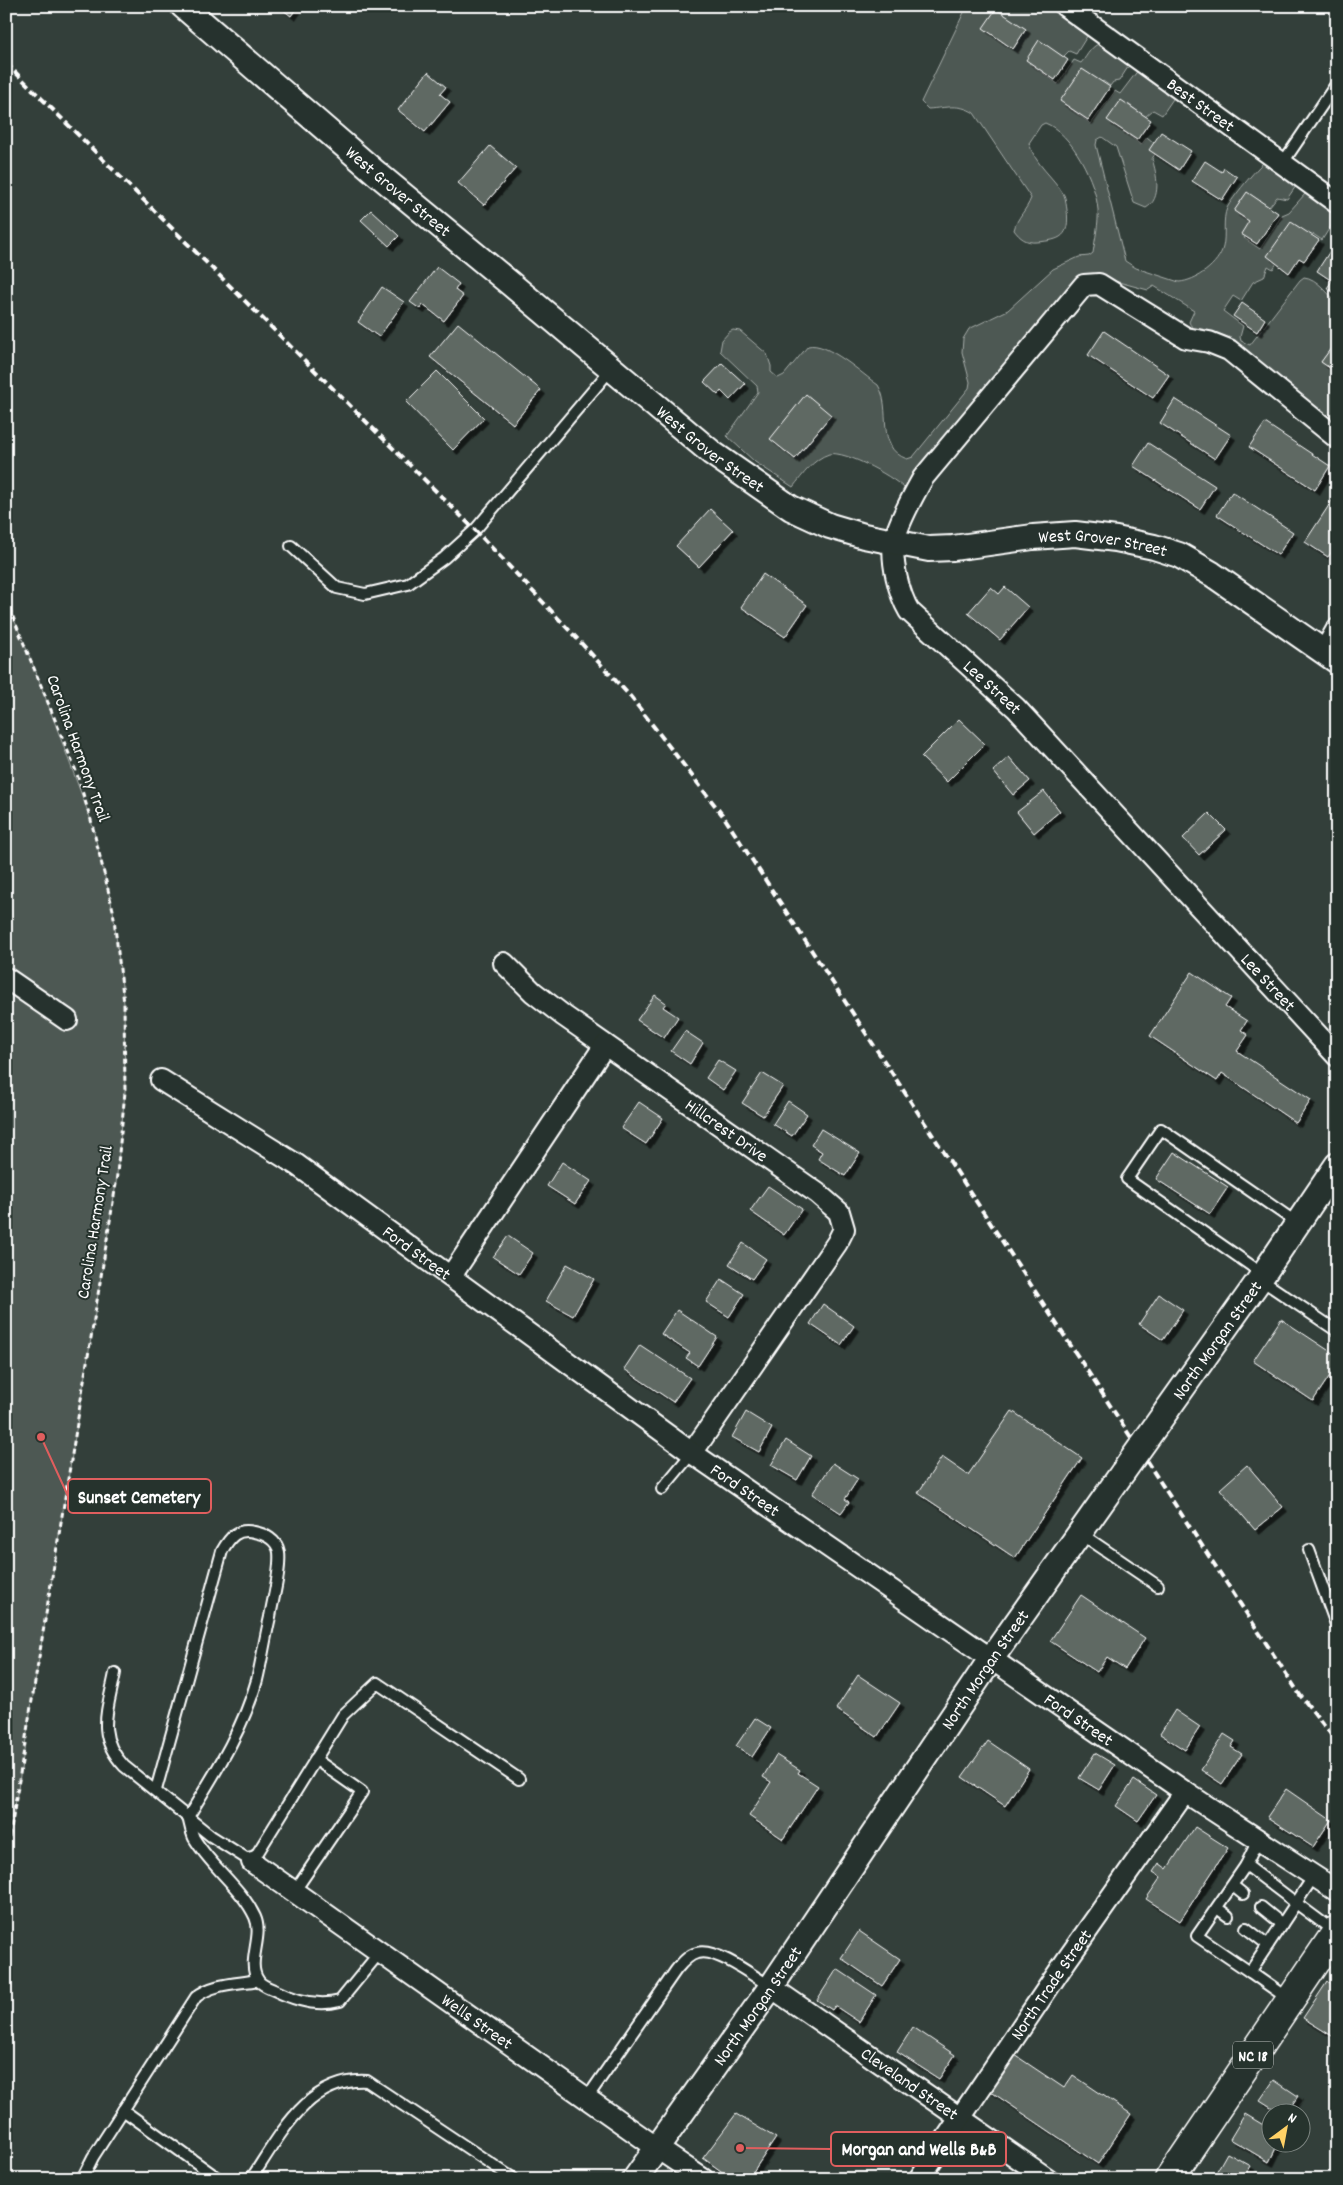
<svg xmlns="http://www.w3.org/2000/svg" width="1343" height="2185" viewBox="0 0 1343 2185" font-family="Dekko,sans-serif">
	<defs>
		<filter id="shadow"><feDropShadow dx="4.5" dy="4.5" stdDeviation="0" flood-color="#0009"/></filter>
	</defs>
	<rect width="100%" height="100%" fill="#333f3a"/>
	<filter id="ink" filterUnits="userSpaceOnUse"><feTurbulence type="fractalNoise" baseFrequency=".02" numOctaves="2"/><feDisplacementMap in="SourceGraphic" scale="10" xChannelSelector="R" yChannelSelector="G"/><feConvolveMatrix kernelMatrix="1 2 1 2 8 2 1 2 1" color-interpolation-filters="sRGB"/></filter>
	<g filter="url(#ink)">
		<g fill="#4d5853" stroke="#a6aca9">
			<path d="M967 6H1052L1089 33 1076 54 1069 51 1063 57 1044 44 1029 63 1058 84 1074 60 1081 63C1088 55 1091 45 1102 43L1130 64 1119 81 1113 82 1110 86 1103 81 1100 84 1085 75 1064 104 1091 124 1115 91 1120 94 1139 69 1175 96 1162 115 1153 110 1145 117 1128 104 1113 123 1141 145 1147 137 1159 147 1152 159C1157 174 1162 199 1146 208L1134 203 1116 147 1102 137 1097 140 1096 145 1125 261 1136 268 1179 282C1196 281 1219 264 1223 247 1226 234 1222 220 1227 208 1232 198 1256 169 1264 162L1296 186 1287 199 1277 197 1269 207 1251 195 1238 214 1252 225 1244 238 1260 249 1282 215 1289 212 1305 194 1308 193 1336 214V218L1322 240 1313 234 1277 263 1273 269 1268 266 1264 277 1253 282 1241 301 1233 296 1223 311 1243 326 1240 337 1241 341 1250 345 1300 280 1304 277C1317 278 1328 294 1337 303V340L1321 362 1337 373V426L1227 337C1215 331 1195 337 1189 322L1194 311 1154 286 1148 290 1100 277 908 492C898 479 846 450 829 454 813 459 803 475 793 487L755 462 727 436 758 392 757 386 720 351 722 340 729 332 733 330 740 331 767 354 771 366V372L778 378 784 375 808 346C827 341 862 374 878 385 893 409 874 447 907 459L913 457 969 388 970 382 962 352 963 339 969 329 1008 310 1053 269 1079 257 1089 256 1093 253C1095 239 1099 223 1098 210 1096 182 1072 133 1045 123L1041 125 1029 143C1035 165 1053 176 1064 195 1066 199 1066 205 1067 210 1070 237 1061 240 1037 242 1026 243 1020 238 1014 230 1017 217 1027 210 1031 198L974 113C959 103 945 108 928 109L921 102Z"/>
			<polygon points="6,600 36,672 91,820 113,910 124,1003 125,1092 116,1184 6,1862"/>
		</g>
		<g fill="#5f6964" stroke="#fff" filter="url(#shadow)">
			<polygon points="278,6 298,6 291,16"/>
			<polygon points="996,9 1026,29 1013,49 983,28"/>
			<polygon points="1039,40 1068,60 1055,80 1026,60"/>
			<polygon points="1082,69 1110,87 1088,120 1060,101"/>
			<polygon points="428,72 446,87 440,94 450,102 425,132 398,110"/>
			<polygon points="1121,100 1151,120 1137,140 1107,120"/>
			<polygon points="1161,132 1191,151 1179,170 1149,150"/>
			<polygon points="490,146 516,168 484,205 458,183"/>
			<polygon points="1205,161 1222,172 1224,168 1237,177 1222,200 1192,181"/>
			<polygon points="1247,192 1278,213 1257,244 1241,234 1249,221 1234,211"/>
			<polygon points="371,210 399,236 389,246 361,220"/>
			<polygon points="1291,222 1319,240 1304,261 1299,258 1289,273 1267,256"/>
			<polygon points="1330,251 1337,255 1337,295 1327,288 1332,281 1317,271"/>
			<polygon points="437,267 459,284 455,290 463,296 444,321 423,305 420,309 410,302"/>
			<polygon points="382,287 404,302 379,337 358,322"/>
			<polygon points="1242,303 1265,319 1257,332 1233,316"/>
			<polygon points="458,323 541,390 513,424 430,357"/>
			<polygon points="1104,331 1169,375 1153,398 1088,355"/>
			<polygon points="1337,340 1337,373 1321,362"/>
			<polygon points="722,363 745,384 730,400 721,391 718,395 704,382"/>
			<polygon points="437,371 484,418 453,450 406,402"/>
			<polygon points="806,394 831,415 795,459 770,439"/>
			<polygon points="1175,399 1231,435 1215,459 1160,423"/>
			<polygon points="1265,423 1330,466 1315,490 1249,447"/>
			<polygon points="1148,443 1215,486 1200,509 1133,466"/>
			<polygon points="1232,492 1293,532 1278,555 1217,515"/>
			<polygon points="1337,493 1337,544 1328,557 1305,542"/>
			<polygon points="710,509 733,530 699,567 676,546"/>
			<polygon points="763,574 807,605 785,637 741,607"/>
			<polygon points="991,587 999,594 1005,587 1028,607 1000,640 968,613"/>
			<polygon points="959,719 985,744 947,782 921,757"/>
			<polygon points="1009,757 1030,781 1013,795 993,771"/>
			<polygon points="1044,791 1060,811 1034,833 1017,812"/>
			<polygon points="1209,813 1226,830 1199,855 1183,838"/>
			<polygon points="1192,972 1231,998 1225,1007 1247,1021 1241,1030 1248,1035 1237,1051 1311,1100 1296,1123 1222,1073 1217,1081 1150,1036"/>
			<polygon points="655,995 666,1003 663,1007 678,1017 664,1038 637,1020"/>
			<polygon points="685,1031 703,1043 690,1064 671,1051"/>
			<polygon points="718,1060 736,1071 723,1090 706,1078"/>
			<polygon points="762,1073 783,1086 763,1116 742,1103"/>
			<polygon points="788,1101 807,1114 792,1136 773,1124"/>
			<polygon points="639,1102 663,1118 646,1144 621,1128"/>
			<polygon points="821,1129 860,1153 845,1176 818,1159 822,1152 811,1145"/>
			<polygon points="1174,1152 1228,1187 1210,1214 1156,1179"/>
			<polygon points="562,1162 591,1181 575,1204 547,1186"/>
			<polygon points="768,1186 802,1209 784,1235 750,1211"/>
			<polygon points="508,1236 533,1253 519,1274 493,1257"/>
			<polygon points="743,1243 766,1259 752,1279 729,1264"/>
			<polygon points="567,1264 594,1279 573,1316 546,1301"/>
			<polygon points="721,1279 744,1294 729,1317 706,1302"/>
			<polygon points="1159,1294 1183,1310 1163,1340 1139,1324"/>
			<polygon points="823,1304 854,1326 841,1345 810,1324"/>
			<polygon points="677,1310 717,1337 698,1366 686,1358 690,1353 661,1334"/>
			<polygon points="1281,1319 1337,1356 1337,1365 1313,1401 1253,1361"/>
			<polygon points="640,1345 690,1378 673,1402 624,1369"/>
			<polygon points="1012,1411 1082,1458 1015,1558 918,1493 942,1457 968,1475"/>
			<polygon points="746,1412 772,1428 759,1452 732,1437"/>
			<polygon points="786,1440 811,1456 797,1480 771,1465"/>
			<polygon points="833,1463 858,1479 845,1499 849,1502 841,1513 812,1494"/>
			<polygon points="1247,1465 1283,1507 1255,1530 1220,1489"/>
			<polygon points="1081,1595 1145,1638 1125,1669 1107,1657 1097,1672 1050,1641"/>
			<polygon points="858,1675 900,1703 877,1737 836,1709"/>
			<polygon points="1175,1710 1200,1727 1185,1750 1160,1734"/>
			<polygon points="755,1718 771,1728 752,1757 736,1746"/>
			<polygon points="1224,1734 1235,1741 1231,1747 1242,1754 1222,1784 1201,1770"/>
			<polygon points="988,1741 1029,1769 1005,1806 962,1777"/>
			<polygon points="1095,1753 1115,1765 1099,1790 1079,1778"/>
			<polygon points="776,1755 800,1770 798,1773 818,1786 783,1839 749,1816 771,1782 763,1777"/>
			<polygon points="1134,1780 1156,1795 1138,1821 1116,1806"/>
			<polygon points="1286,1789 1331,1820 1313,1847 1267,1817"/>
			<polygon points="1195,1827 1228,1848 1180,1921 1146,1899 1161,1877 1153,1872 1159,1863 1167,1869"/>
			<polygon points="859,1931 900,1959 882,1986 841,1958"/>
			<polygon points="837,1969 876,1995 859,2022 835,2006 832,2010 817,2000"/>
			<polygon points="1327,1982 1337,1988 1337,2039 1303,2018"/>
			<polygon points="913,2027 955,2055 939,2079 897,2052"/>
			<polygon points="1009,2051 1064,2088 1073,2075 1131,2114 1098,2164 984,2087"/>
			<polygon points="1274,2080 1298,2096 1287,2112 1279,2112 1260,2100"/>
			<polygon points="736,2114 776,2138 748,2179 732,2179 703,2158"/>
			<polygon points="1245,2114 1270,2129 1270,2142 1279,2142 1269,2162 1230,2139"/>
			<polygon points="1227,2153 1251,2166 1243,2179 1220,2179 1214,2176"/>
		</g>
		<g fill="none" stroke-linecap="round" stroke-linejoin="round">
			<g stroke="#fff" stroke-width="14">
				<g id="service">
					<polyline points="1282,164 1337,83"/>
					<polyline points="291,546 337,588 365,594 408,584 444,558 475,530 612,368"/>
					<polyline points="1263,1274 1127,1179 1161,1129 1297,1223"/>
					<polyline points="1260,1279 1337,1331"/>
					<polyline points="662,1489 692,1453"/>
					<polyline points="1080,1533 1158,1586"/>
					<polyline points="1309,1550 1337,1627"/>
					<path d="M115 1673C108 1710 95 1735 124 1766L211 1836 252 1862 343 1715 377 1683 519 1779"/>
					<path d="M156 1790 222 1551C230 1537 237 1528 254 1532 265 1534 277 1540 279 1552 281 1571 273 1598 270 1617 265 1638 262 1659 257 1680 243 1730 215 1773 188 1817 190 1824 191 1832 194 1838 211 1867 241 1887 255 1917 264 1937 246 1962 258 1980 261 1985 269 1988 274 1990 294 2000 318 2007 340 2001L380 1952"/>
					<polyline points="1246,1865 1258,1840"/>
					<polyline points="1233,1886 1243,1894"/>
					<polyline points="294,1892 362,1792 315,1759"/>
					<polyline points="1261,1907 1282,1924"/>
					<polyline points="1217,1908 1228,1916"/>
					<polyline points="1246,1928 1268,1945"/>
					<polyline points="1250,1972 1197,1936 1246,1865 1296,1903 1314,1876"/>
					<polyline points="1290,2000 1250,1972 1296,1903 1335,1932"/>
					<path d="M587 2098 676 1970C681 1964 688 1955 697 1953 715 1947 755 1977 771 1987"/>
					<polyline points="123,2110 219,2179"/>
					<path d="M82 2179 93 2157 196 1997C213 1983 237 1984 258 1980"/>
					<path d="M251 2179C279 2137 308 2077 367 2081L514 2179"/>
				</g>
			</g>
			<g stroke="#fff" stroke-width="24">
				<g id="minor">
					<path id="s1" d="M1065 6 1337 203"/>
					<path id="s2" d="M1337 438 1229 350 1209 342 1186 338 1099 284 1084 285 923 478C914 494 897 525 894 542 891 562 899 594 909 611L1016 708 1337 1056"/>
					<polyline points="1324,652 1337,629"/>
					<path id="s3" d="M504 963 533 992 564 1016 817 1193 839 1212 844 1229 837 1243 692 1453"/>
					<polyline points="6,978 67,1020"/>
					<path id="s4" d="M161 1080 297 1165 692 1453 1185 1792 1337 1891"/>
					<polyline points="451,1276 605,1045"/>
					<path id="s5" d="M252 1862 657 2148 703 2179"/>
					<path id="s6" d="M771 1987 1048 2179"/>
					<path id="s7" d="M919 2179 1066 1961 1185 1792"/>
				</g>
			</g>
			<g stroke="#fff" stroke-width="28">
				<g id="tertiary">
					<path id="s8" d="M183 6 375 172 512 285 712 453 791 508 830 526 864 536 929 549 953 548 1033 537 1075 534 1116 539 1154 547 1179 555 1212 574 1337 661"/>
					<path id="s9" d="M1167 1410 1260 1279 1337 1165"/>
					<path id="s10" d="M635 2179 771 1987 991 1659 1123 1472"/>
				</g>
			</g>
			<g stroke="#fff" stroke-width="31">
				<polyline id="primary" points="1169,2179 1337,1931"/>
			</g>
			<polyline stroke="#fff" stroke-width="3" stroke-dasharray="5 4" stroke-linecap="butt" points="6,600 76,771 91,820 113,910 124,1003 125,1092 116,1184 6,1860"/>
			<use href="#service" stroke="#26332d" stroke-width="10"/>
			<use href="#minor" stroke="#26332d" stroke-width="20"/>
			<use href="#tertiary" stroke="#26332d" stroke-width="24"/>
			<use href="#primary" stroke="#26332d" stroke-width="28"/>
			<polyline stroke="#fff" stroke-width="4" stroke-dasharray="8 4" stroke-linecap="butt" points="6,63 475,530 557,617 630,696 724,817 1300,1695 1337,1742"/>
			<g stroke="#fff" stroke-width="28" stroke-linecap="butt">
				<polyline id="tertiary-bridge" points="1123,1472 1167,1410"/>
			</g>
			<use href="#tertiary-bridge" stroke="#26332d" stroke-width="24"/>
		</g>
	</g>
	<g text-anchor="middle" stroke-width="4" stroke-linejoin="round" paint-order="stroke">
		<rect fill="#26332d" stroke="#bec2c0" stroke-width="1" x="1233" y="2041.5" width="40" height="27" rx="4"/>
		<g font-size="16" font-weight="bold" fill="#fff">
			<text x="1253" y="2061">NC 18</text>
		</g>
		<g font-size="18" fill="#fff" stroke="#26332d">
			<text dy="6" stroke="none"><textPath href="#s1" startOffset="168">Best Street</textPath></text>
			<text dy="6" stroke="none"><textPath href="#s8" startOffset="284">West Grover Street</textPath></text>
			<text dy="6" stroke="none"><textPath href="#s8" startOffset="689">West Grover Street</textPath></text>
			<text dy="6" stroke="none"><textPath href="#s8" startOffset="1109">West Grover Street</textPath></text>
			<text dy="6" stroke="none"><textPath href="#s2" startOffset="808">Lee Street</textPath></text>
			<text transform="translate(79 748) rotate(70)" y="6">Carolina Harmony Trail</text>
			<text dy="6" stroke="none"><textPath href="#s2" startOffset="1212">Lee Street</textPath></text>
			<text dy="6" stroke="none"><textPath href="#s3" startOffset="279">Hillcrest Drive</textPath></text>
			<text transform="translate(94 1222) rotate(-81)" y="6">Carolina Harmony Trail</text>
			<text dy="6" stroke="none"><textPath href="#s4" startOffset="309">Ford Street</textPath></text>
			<text dy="6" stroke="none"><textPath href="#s9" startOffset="86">North Morgan Street</textPath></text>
			<text dy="6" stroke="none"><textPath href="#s4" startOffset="714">Ford Street</textPath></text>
			<text dy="6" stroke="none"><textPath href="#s10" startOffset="618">North Morgan Street</textPath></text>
			<text dy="6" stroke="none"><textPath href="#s4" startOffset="1119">Ford Street</textPath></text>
			<text dy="6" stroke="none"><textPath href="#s7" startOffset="235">North Trade Street</textPath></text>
			<text dy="6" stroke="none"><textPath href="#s10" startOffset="212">North Morgan Street</textPath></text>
			<text dy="6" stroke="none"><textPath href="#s5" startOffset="276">Wells Street</textPath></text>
			<text dy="6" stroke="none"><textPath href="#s6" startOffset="169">Cleveland Street</textPath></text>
		</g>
	</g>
	<path fill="none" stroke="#e05e5e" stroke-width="2" d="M41 1437L68 1496M740 2148L831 2149"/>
	<g fill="#e05e5e" stroke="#26332d" stroke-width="2">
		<circle cx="41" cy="1437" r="5"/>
		<circle cx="740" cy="2148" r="5"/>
	</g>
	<g fill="#26332d" stroke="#e05e5e" stroke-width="2">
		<rect x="68" y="1479" width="143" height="34" rx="5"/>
		<rect x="831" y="2132" width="175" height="34" rx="5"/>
	</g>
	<g font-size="19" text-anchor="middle" font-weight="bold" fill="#fff">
		<text x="139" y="1503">Sunset Cemetery</text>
		<text x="919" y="2155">Morgan and Wells B&amp;B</text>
	</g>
	<rect width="1343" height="2185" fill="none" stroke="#26332d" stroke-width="25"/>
	<rect x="12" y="12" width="1318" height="2160" fill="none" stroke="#fff" stroke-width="2" filter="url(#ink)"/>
	<g transform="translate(1286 2128) rotate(32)"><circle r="24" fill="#26332d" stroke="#7d8581"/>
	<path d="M0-4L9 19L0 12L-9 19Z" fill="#ffd166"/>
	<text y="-8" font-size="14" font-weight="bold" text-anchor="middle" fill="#ffffff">N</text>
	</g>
</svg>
